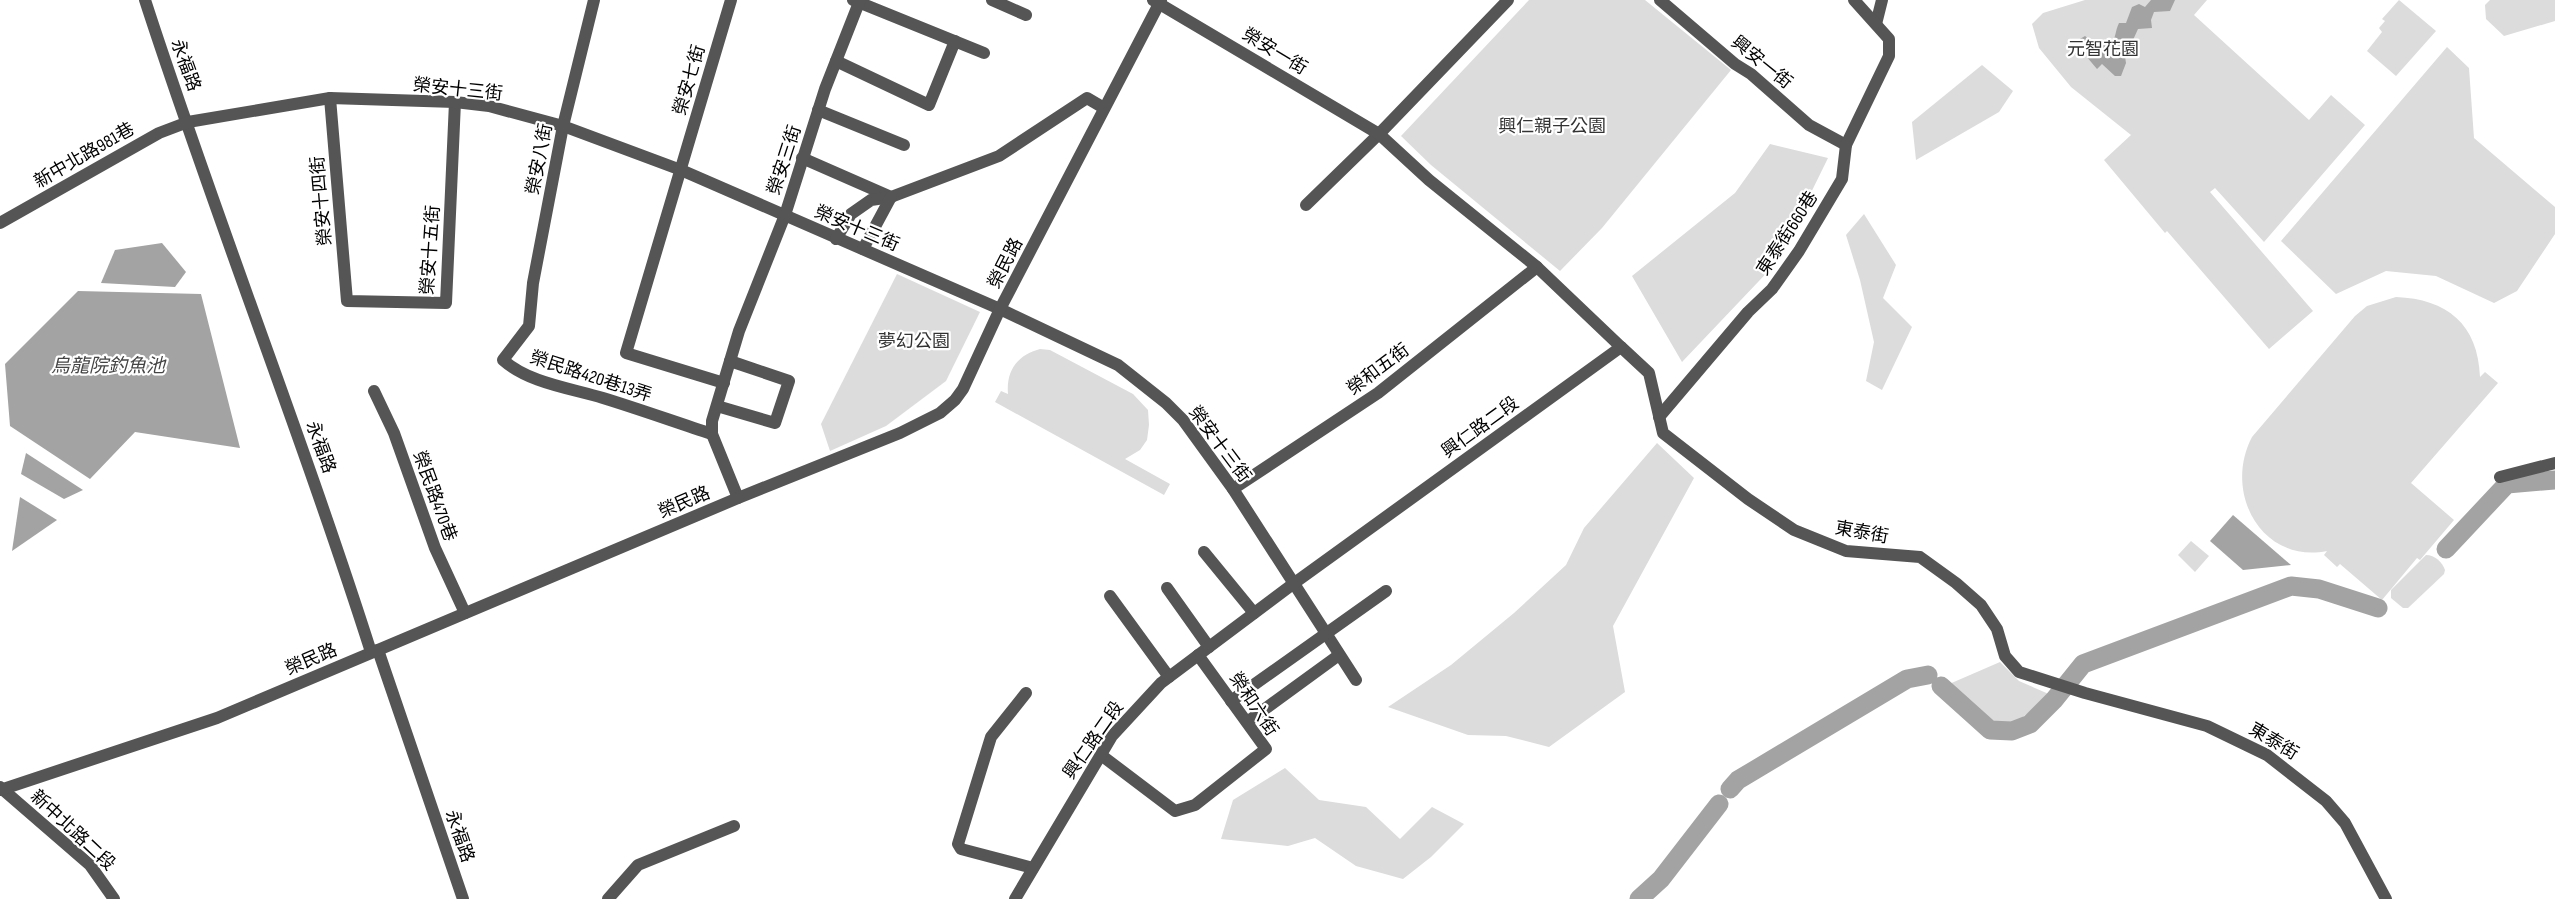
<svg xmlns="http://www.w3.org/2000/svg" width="2555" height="899" viewBox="0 0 2555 899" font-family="'Sofia Sans Condensed','Noto Sans TC',sans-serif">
	<rect width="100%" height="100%" fill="#fff"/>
	<g fill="#dcdcdc">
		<polygon points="1529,0 1645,0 1731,70 1602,228 1560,271 1431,165 1401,136"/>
		<polygon points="2085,0 2207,0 2194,15 2309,120 2331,95 2365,125 2264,242 2215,188 2210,192 2313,311 2269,349 2167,231 2165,233 2104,160 2131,135 2071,87 2039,48 2032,24 2043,13"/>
		<polygon points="2399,0 2436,31 2396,76 2367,51 2382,32 2379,28 2385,21 2382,19"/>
		<polygon points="2490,0 2555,0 2555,21 2504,36 2486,19 2485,5"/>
		<polygon points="2447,47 2469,68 2474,138 2555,207 2555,234 2517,291 2494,303 2436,276 2386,271 2336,294 2281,241"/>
		<polygon points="1982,65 2013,91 1999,112 1916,160 1912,122"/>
		<polygon points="1770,144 1828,158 1777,262 1682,362 1632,276 1735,193"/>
		<polygon points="1864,214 1896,265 1883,298 1912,327 1882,390 1866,381 1874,342 1860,280 1846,235"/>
		<polygon points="897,274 980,312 946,381 886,426 830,451 821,424"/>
		<path d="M2396 297C2447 299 2478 324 2480 377L2485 372 2498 383 2411 483 2454 520 2420 560 2417 558 2382 600 2340 564 2337 567 2324 555 2327 551C2261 564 2223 492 2252 437L2355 316 2367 306Z"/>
		<path d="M1040 349 1050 350 1133 394 1148 410 1149 425 1147 440 1140 450 1125 459 1170 484 1164 495 995 402 1001 391 1008 394C1006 371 1017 355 1040 349Z"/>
		<polygon points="1657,443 1694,478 1613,626 1625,692 1549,747 1506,736 1468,735 1388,707 1451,665 1514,613 1566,565 1584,528"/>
		<polygon points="2191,541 2209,556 2195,572 2178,555"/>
		<path d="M2426 555C2435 555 2442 562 2445 570L2444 574 2408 608H2403L2391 598V590Z"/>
		<polygon points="2000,662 2019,681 2051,695 2006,730 1965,711 1940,688"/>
		<polygon points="1285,768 1319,800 1366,807 1400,839 1432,807 1464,824 1431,857 1403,879 1356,866 1315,838 1288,846 1221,839 1233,800"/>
	</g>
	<g fill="#a3a3a3">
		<path d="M2151 0H2175L2170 11 2154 12 2151 20 2152 28 2138 29 2133 40 2137 44 2124 50 2126 63 2121 76H2115L2102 64 2097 69 2086 56 2075 54 2073 43 2085 36 2093 42 2111 45C2116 38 2115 31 2119 23H2126L2132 7 2139 4 2145 7Z"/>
		<polygon points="162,243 186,272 175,287 101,283 115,250"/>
		<polygon points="78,291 201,294 240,448 135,432 90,479 10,426 5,364"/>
		<polygon points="26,453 83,490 64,499 21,474"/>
		<polygon points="20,497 57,520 12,551"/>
		<polygon points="2233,515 2291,565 2243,570 2210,541"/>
	</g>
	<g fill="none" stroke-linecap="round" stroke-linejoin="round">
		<g stroke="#a3a3a3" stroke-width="19">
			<polyline points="2446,549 2507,484 2555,480"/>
			<polyline points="1941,686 1990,730 2012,731 2030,724 2054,700 2083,664 2291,586 2319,589 2378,608"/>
			<polyline points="1730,789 1738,780 1907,679 1928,675"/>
			<polyline points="1639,899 1661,879 1719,804"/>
		</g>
		<g stroke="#555" stroke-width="12">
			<path d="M145 0C216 219 301 433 371 652L378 650 463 899"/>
			<path d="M594 0 563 126 533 283 529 326 503 360C529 383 570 388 603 398 639 409 675 422 712 434"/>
			<polyline points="853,0 984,53"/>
			<polyline points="992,0 1026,15"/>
			<polyline points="1660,0 1735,64 1751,74 1809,125 1846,145"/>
			<polyline points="1876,24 1882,0"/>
			<polyline points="836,61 929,105 955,41"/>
			<polyline points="330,98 347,301 446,303 455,102"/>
			<polyline points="818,110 904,145"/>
			<polyline points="802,158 891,197"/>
			<polyline points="1306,205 1379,134 1508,0"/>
			<polyline points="0,223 159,133 188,122 330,98 455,102 489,106 563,126 681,170 1000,309 1118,365 1166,403 1183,420 1233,489 1356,680"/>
			<polyline points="836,239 851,214 871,200 891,197 999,156 1087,98 1104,108"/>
			<polyline points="863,249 891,197"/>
			<polyline points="1621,347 1649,373 1663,433 1748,499 1794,530 1846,551 1920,557 1956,583 1981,605 1997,629 2005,656 2019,672 2085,693 2207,726 2267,755 2326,801 2345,823 2386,899"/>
			<polyline points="724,383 626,353 731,0"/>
			<polyline points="374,391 394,433 435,548 465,613"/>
			<polyline points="717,406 775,423 789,381 730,361"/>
			<polyline points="1659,417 1748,312 1772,289 1799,251 1842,179 1846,145 1889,56 1889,39 1854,0"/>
			<polyline points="2500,477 2555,463"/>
			<polyline points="1233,489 1378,393 1537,267"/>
			<polyline points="738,498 712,434 712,421 739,331 785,215 825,89 860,0"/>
			<polyline points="1204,552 1254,613"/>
			<polyline points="1167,588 1209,647"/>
			<polyline points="1110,596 1169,677"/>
			<polyline points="1026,693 991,737 958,844 961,849 1033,868"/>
			<polyline points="1231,701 1386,591"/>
			<polyline points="1247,722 1339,655"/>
			<polyline points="1101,755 1175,811 1195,805 1266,749 1198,655"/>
			<polyline points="0,787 90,865 114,899"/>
			<polyline points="0,790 217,718 738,498 900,433 940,413 955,400 963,389 1000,309 1161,0"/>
			<polyline points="608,899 638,865 734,826"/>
			<polyline points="1015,899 1112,736 1161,683 1293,584 1621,347 1537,267 1429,180 1379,134 1153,0"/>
		</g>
	</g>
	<g text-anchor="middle" stroke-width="4.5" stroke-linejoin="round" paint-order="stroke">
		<g font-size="18" fill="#333" stroke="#fff">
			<text x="2103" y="55">元智花園</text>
			<text x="1552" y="132">興仁親子公園</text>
			<text x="914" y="347">夢幻公園</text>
		</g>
		<g font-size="18" fill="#000" stroke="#fff">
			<text transform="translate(1275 51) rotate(31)" y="6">榮安一街</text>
			<text transform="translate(1762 62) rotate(39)" y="6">興安一街</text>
			<text transform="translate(186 65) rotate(70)" y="6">永福路</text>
			<text transform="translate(689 80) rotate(-74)" y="6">榮安七街</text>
			<text transform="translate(458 89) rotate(6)" y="6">榮安十三街</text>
			<text transform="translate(84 155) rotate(-30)" y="6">新中北路981巷</text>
			<text transform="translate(539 159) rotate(-79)" y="6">榮安八街</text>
			<text transform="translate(784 160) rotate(-72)" y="6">榮安三街</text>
			<text transform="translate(321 201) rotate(-95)" y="6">榮安十四街</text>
			<text transform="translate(857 228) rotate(23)" y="6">榮安十三街</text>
			<text transform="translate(1787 233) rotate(-57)" y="6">東泰街660巷</text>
			<text transform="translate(430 250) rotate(-86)" y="6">榮安十五街</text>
			<text transform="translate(1005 263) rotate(-63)" y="6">榮民路</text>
			<text transform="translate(1378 369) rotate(-37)" y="6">榮和五街</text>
			<text transform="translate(591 376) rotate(18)" y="6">榮民路420巷13弄</text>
			<text transform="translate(1480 427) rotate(-36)" y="6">興仁路二段</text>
			<text transform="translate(1220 444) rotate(53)" y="6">榮安十三街</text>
			<text transform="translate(321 447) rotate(70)" y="6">永福路</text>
			<text transform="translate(435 496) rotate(70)" y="6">榮民路470巷</text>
			<text transform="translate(684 502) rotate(-23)" y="6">榮民路</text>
			<text transform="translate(1862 532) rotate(10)" y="6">東泰街</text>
			<text transform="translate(311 659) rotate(-23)" y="6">榮民路</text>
			<text transform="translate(1254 704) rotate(56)" y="6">榮和六街</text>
			<text transform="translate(1093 740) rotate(-55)" y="6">興仁路二段</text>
			<text transform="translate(2274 741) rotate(31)" y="6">東泰街</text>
			<text transform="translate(73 830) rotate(43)" y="6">新中北路二段</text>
			<text transform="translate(460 836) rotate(71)" y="6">永福路</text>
		</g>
		<g font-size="19" font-style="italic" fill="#444" stroke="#fff">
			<text x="108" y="372">烏龍院釣魚池</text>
		</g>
	</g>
</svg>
